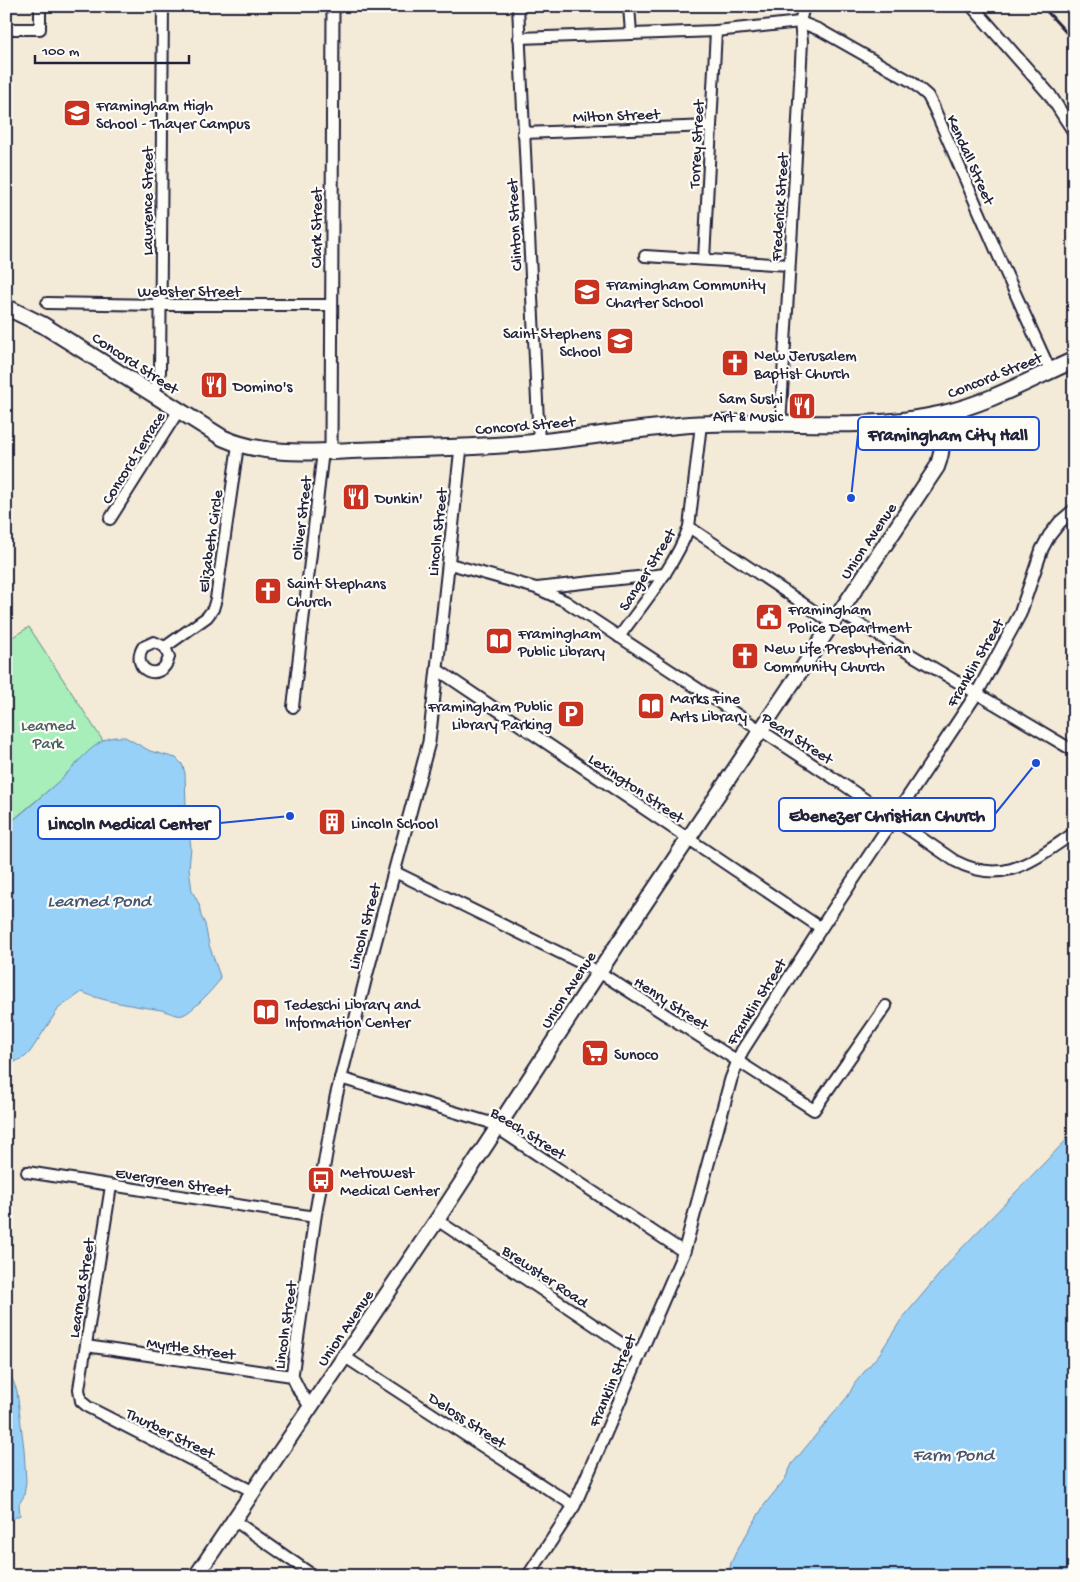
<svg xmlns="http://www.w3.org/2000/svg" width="1080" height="1582" viewBox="0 0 1080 1582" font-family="'Gochi Hand',sans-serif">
	<rect width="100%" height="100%" fill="#f3ead8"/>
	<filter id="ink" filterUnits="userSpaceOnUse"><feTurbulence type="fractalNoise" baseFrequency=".02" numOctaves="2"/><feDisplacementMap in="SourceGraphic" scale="10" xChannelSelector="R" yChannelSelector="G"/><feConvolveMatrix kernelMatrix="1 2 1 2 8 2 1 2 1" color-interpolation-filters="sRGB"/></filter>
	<g filter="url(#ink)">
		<polygon fill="#a7eeba" stroke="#64887a" points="29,627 103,741 83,757 57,783 6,826 6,641"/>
		<g fill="#97d1f7" stroke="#688bac">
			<path d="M115 737H125L150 751 176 758 182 764 185 773 186 806 191 848 189 868 192 891 199 904 201 916 205 924 209 945 220 976 219 981C212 990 193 1011 183 1015 176 1017 167 1011 161 1010 137 1006 103 1002 82 992L59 1008 30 1052 25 1057 6 1066V826C24 812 42 796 59 781 75 767 94 739 115 737Z"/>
			<polygon points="1074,1132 1074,1576 728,1576 731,1563 737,1550 765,1504 785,1479 792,1464 848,1396 855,1383 880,1353 901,1320 958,1252"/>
			<polygon points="6,1363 17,1391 24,1449 26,1481 24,1496 19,1504 20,1515 6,1522"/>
		</g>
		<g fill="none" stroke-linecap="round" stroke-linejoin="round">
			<g stroke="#22223b" stroke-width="14">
				<g id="minor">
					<polyline points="518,6 539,442"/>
					<polyline points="629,6 631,33"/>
					<polyline points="6,29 40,29 40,6"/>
					<polyline points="519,38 716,31 800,22 820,30 912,82 928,96 934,108 1006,273 1050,370"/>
					<polyline points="523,133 711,126"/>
					<polyline points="645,256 789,265"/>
					<polyline points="704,259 716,31"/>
					<polyline points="47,303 160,305 331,305"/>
					<polyline points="154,394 160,372 163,6"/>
					<path d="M780 424C788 296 796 169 802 41L800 22 804 6"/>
					<polyline points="110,519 179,410"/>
					<polyline points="689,527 832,623"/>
					<path d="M450 564 536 588 565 601 844 785 955 861C1005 887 1033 860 1074 833"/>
					<polyline points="537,588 665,574"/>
					<polyline points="839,612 1074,751"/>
					<path d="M619 637C644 602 674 568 689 527L701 424"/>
					<path d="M165 647 169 657C162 685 129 670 143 647L154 642 165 647 207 617 213 609 216 599 238 445"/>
					<polyline points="438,670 821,928"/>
					<polyline points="293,707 323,451"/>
					<polyline points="395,872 599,972 814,1110 886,1006"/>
					<polyline points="340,1078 488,1122 684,1252"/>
					<polyline points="27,1172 315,1217"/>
					<polyline points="111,1186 79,1389 81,1401 88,1407 254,1492"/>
					<polyline points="437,1220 639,1355"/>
					<polyline points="86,1346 292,1376"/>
					<polyline points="345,1357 574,1506"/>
					<polyline points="235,1521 314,1576"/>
				</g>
			</g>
			<g stroke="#22223b" stroke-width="15">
				<g id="tertiary">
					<polyline points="972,6 1050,95 1074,132"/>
					<polyline points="331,451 333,6"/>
					<polyline points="311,1407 300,1392 292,1376 315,1217 336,1097 367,973 429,742 461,447"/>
					<polyline points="528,1576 574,1506 684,1252 731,1079 742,1051 821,928 977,693 1020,614 1042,549 1049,536 1060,522 1074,510"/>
				</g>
			</g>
			<g stroke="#22223b" stroke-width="18">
				<path id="secondary" d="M196 1576 437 1220 599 972 937 467C944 449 943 433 940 414"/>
			</g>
			<g stroke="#22223b" stroke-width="19">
				<path id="primary" d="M6 307 43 325 223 438C268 458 321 451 369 450 426 448 482 448 539 442 592 437 645 427 698 424 779 419 861 432 941 414 987 404 1031 379 1074 360"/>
			</g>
			<use href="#minor" stroke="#fdfcf7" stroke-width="10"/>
			<use href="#tertiary" stroke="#fdfcf7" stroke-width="11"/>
			<use href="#secondary" stroke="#fdfcf7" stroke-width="14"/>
			<use href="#primary" stroke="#fdfcf7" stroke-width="15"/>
			<polyline stroke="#22223b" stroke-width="3" points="1042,6 1074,41"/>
		</g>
	</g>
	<defs>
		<g id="school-square" transform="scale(1.4375)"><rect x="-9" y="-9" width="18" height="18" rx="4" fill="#c8321e" stroke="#fdfcf7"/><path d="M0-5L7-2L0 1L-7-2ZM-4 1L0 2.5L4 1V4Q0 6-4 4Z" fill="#fff"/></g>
		<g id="church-square" transform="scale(1.4375)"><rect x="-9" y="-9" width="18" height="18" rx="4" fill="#c8321e" stroke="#fdfcf7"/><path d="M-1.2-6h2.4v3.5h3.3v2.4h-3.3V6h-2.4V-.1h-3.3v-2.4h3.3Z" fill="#fff"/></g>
		<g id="restaurant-square" transform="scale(1.4375)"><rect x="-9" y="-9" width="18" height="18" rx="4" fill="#c8321e" stroke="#fdfcf7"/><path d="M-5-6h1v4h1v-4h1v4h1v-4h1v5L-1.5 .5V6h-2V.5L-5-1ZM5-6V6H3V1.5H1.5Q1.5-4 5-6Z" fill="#fff"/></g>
		<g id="civic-square" transform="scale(1.4375)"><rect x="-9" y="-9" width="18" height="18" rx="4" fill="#c8321e" stroke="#fdfcf7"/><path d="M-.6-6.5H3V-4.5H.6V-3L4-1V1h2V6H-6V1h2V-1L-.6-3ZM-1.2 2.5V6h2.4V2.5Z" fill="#fff"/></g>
		<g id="library-square" transform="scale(1.4375)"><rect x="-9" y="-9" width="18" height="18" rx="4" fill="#c8321e" stroke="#fdfcf7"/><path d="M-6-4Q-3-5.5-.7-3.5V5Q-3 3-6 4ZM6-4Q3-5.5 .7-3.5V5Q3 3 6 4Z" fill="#fff"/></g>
		<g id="parking-square" transform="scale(1.4375)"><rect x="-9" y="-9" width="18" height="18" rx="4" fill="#c8321e" stroke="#fdfcf7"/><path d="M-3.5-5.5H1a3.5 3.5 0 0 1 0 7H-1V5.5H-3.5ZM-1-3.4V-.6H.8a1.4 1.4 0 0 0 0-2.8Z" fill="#fff"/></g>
		<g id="building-square" transform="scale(1.4375)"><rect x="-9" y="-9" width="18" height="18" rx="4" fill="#c8321e" stroke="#fdfcf7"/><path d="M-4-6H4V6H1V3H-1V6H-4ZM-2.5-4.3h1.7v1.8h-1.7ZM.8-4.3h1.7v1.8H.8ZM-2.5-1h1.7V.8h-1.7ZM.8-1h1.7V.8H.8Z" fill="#fff"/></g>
		<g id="supermarket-square" transform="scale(1.4375)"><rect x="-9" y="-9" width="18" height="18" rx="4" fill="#c8321e" stroke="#fdfcf7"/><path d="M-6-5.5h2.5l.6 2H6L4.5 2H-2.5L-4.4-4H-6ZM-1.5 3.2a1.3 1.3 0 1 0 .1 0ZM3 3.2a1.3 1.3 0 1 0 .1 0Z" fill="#fff"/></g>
		<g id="bus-square" transform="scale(1.4375)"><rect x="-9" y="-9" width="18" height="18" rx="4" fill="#c8321e" stroke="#fdfcf7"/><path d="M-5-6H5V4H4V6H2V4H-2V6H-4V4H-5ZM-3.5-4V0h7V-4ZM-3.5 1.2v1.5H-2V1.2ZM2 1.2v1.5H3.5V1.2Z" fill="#fff"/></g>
	</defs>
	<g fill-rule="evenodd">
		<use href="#school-square" x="77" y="113"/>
		<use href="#school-square" x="587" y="292"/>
		<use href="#school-square" x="620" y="341"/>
		<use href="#church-square" x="735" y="363"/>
		<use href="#restaurant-square" x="214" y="385"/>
		<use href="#restaurant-square" x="802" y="406"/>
		<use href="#restaurant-square" x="356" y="497"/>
		<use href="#church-square" x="268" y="591"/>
		<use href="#civic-square" x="769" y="617"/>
		<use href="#library-square" x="499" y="641"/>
		<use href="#church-square" x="745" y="656"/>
		<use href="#library-square" x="651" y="706"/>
		<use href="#parking-square" x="571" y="714"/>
		<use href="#building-square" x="332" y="822"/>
		<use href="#library-square" x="266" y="1012"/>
		<use href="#supermarket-square" x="595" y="1053"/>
		<use href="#bus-square" x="321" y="1180"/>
	</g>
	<g text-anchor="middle" stroke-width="4.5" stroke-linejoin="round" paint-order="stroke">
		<g font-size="16" fill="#22223b" stroke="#fdfcf7" text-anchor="start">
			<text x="96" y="110">Framingham High<tspan x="96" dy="18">School - Thayer Campus</tspan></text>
			<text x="606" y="289">Framingham Community<tspan x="606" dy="18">Charter School</tspan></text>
			<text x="601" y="338" text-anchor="end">Saint Stephens<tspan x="601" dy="18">School</tspan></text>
			<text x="754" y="360">New Jerusalem<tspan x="754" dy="18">Baptist Church</tspan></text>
			<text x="233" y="391">Domino's</text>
			<text x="783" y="403" text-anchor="end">Sam Sushi<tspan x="783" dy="18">Art &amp; Music</tspan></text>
			<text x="375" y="503">Dunkin'</text>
			<text x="287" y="588">Saint Stephans<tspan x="287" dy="18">Church</tspan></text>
			<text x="788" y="614">Framingham<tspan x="788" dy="18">Police Department</tspan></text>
			<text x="518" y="638">Framingham<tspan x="518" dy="18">Public Library</tspan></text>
			<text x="764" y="653">New Life Presbyterian<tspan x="764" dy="18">Community Church</tspan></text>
			<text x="670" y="703">Marks Fine<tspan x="670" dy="18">Arts Library</tspan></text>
			<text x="552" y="711" text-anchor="end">Framingham Public<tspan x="552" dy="18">Library Parking</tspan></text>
			<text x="351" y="828">Lincoln School</text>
			<text x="285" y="1009">Tedeschi Library and<tspan x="285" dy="18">Information Center</tspan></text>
			<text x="614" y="1059">Sunoco</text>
			<text x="340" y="1177">MetroWest<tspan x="340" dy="18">Medical Center</tspan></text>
		</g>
		<g font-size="16" fill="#22223b" stroke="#fdfcf7">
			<text transform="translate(616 114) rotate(-2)" y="6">Milton Street</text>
			<text transform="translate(695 144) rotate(-87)" y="6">Torrey Street</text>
			<text transform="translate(972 159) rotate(66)" y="6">Kendall Street</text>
			<text transform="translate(146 201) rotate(-90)" y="6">Lawrence Street</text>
			<text transform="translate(778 207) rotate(-86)" y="6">Frederick Street</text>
			<text transform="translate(513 225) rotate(-93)" y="6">Clinton Street</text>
			<text transform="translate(315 228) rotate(-90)" y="6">Clark Street</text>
			<text x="189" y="296">Webster Street</text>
			<text transform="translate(136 362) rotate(33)" y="6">Concord Street</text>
			<text transform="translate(994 374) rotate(-22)" y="6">Concord Street</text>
			<text transform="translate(525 424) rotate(-5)" y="6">Concord Street</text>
			<text transform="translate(132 457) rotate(-58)" y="6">Concord Terrace</text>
			<text transform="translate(300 518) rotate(-83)" y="6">Oliver Street</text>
			<text transform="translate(436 532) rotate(-84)" y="6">Lincoln Street</text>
			<text transform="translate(867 540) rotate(-56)" y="6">Union Avenue</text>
			<text transform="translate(209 541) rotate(-82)" y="6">Elizabeth Circle</text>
			<text transform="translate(646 569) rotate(-58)" y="6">Sanger Street</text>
			<text transform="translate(974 662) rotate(-60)" y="6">Franklin Street</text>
			<text transform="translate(798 737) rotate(33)" y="6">Pearl Street</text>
			<text transform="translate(637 787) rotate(34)" y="6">Lexington Street</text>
			<text transform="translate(363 926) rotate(-75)" y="6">Lincoln Street</text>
			<text transform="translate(567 989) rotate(-57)" y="6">Union Avenue</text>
			<text transform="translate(755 1001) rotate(-58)" y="6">Franklin Street</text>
			<text transform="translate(672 1002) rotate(33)" y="6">Henry Street</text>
			<text transform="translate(529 1132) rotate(32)" y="6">Beech Street</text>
			<text transform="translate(173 1180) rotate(9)" y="6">Evergreen Street</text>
			<text transform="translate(546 1275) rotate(34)" y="6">Brewster Road</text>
			<text transform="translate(80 1288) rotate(-81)" y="6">Learned Street</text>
			<text transform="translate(284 1325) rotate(-82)" y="6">Lincoln Street</text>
			<text transform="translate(344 1327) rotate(-56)" y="6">Union Avenue</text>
			<text transform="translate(191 1347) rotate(8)" y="6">Myrtle Street</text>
			<text transform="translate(611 1380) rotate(-67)" y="6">Franklin Street</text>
			<text transform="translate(468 1419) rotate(33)" y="6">Deloss Street</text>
			<text transform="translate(171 1432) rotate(26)" y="6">Thurber Street</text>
		</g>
		<g font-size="16" fill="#4a5f61" stroke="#fdfcf7">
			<text x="48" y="730">Learned<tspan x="48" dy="18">Park</tspan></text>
		</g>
		<g font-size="18" font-style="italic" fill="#455773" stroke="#fdfcf7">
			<text x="99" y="906">Learned Pond</text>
			<text x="953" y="1460">Farm Pond</text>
		</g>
	</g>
	<path fill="none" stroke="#1d4ed8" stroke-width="2" d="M851 498L858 434M1036 763L995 814M290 816L220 823"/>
	<g fill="#1d4ed8" stroke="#fdfcf7" stroke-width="2">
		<circle cx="851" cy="498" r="5"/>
		<circle cx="1036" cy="763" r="5"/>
		<circle cx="290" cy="816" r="5"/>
	</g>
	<g fill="#fdfcf7" stroke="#1d4ed8" stroke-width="2">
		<rect x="858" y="417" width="181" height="33" rx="5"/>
		<rect x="779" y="798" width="216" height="33" rx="5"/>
		<rect x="38" y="806" width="182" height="33" rx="5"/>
	</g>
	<g font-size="18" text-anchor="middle" font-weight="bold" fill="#22223b">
		<text x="948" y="440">Framingham City Hall</text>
		<text x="887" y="821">Ebenezer Christian Church</text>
		<text x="129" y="829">Lincoln Medical Center</text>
	</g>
	<rect width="1080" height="1582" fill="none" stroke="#fdfcf7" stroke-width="25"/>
	<rect x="12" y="12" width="1055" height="1557" fill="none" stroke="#22223b" stroke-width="2" filter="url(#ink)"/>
	<path d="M35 55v8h154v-8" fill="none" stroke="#22223b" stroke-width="2.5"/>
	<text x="42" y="55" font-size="15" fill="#22223b" stroke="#fdfcf7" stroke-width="4" paint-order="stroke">100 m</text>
</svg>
